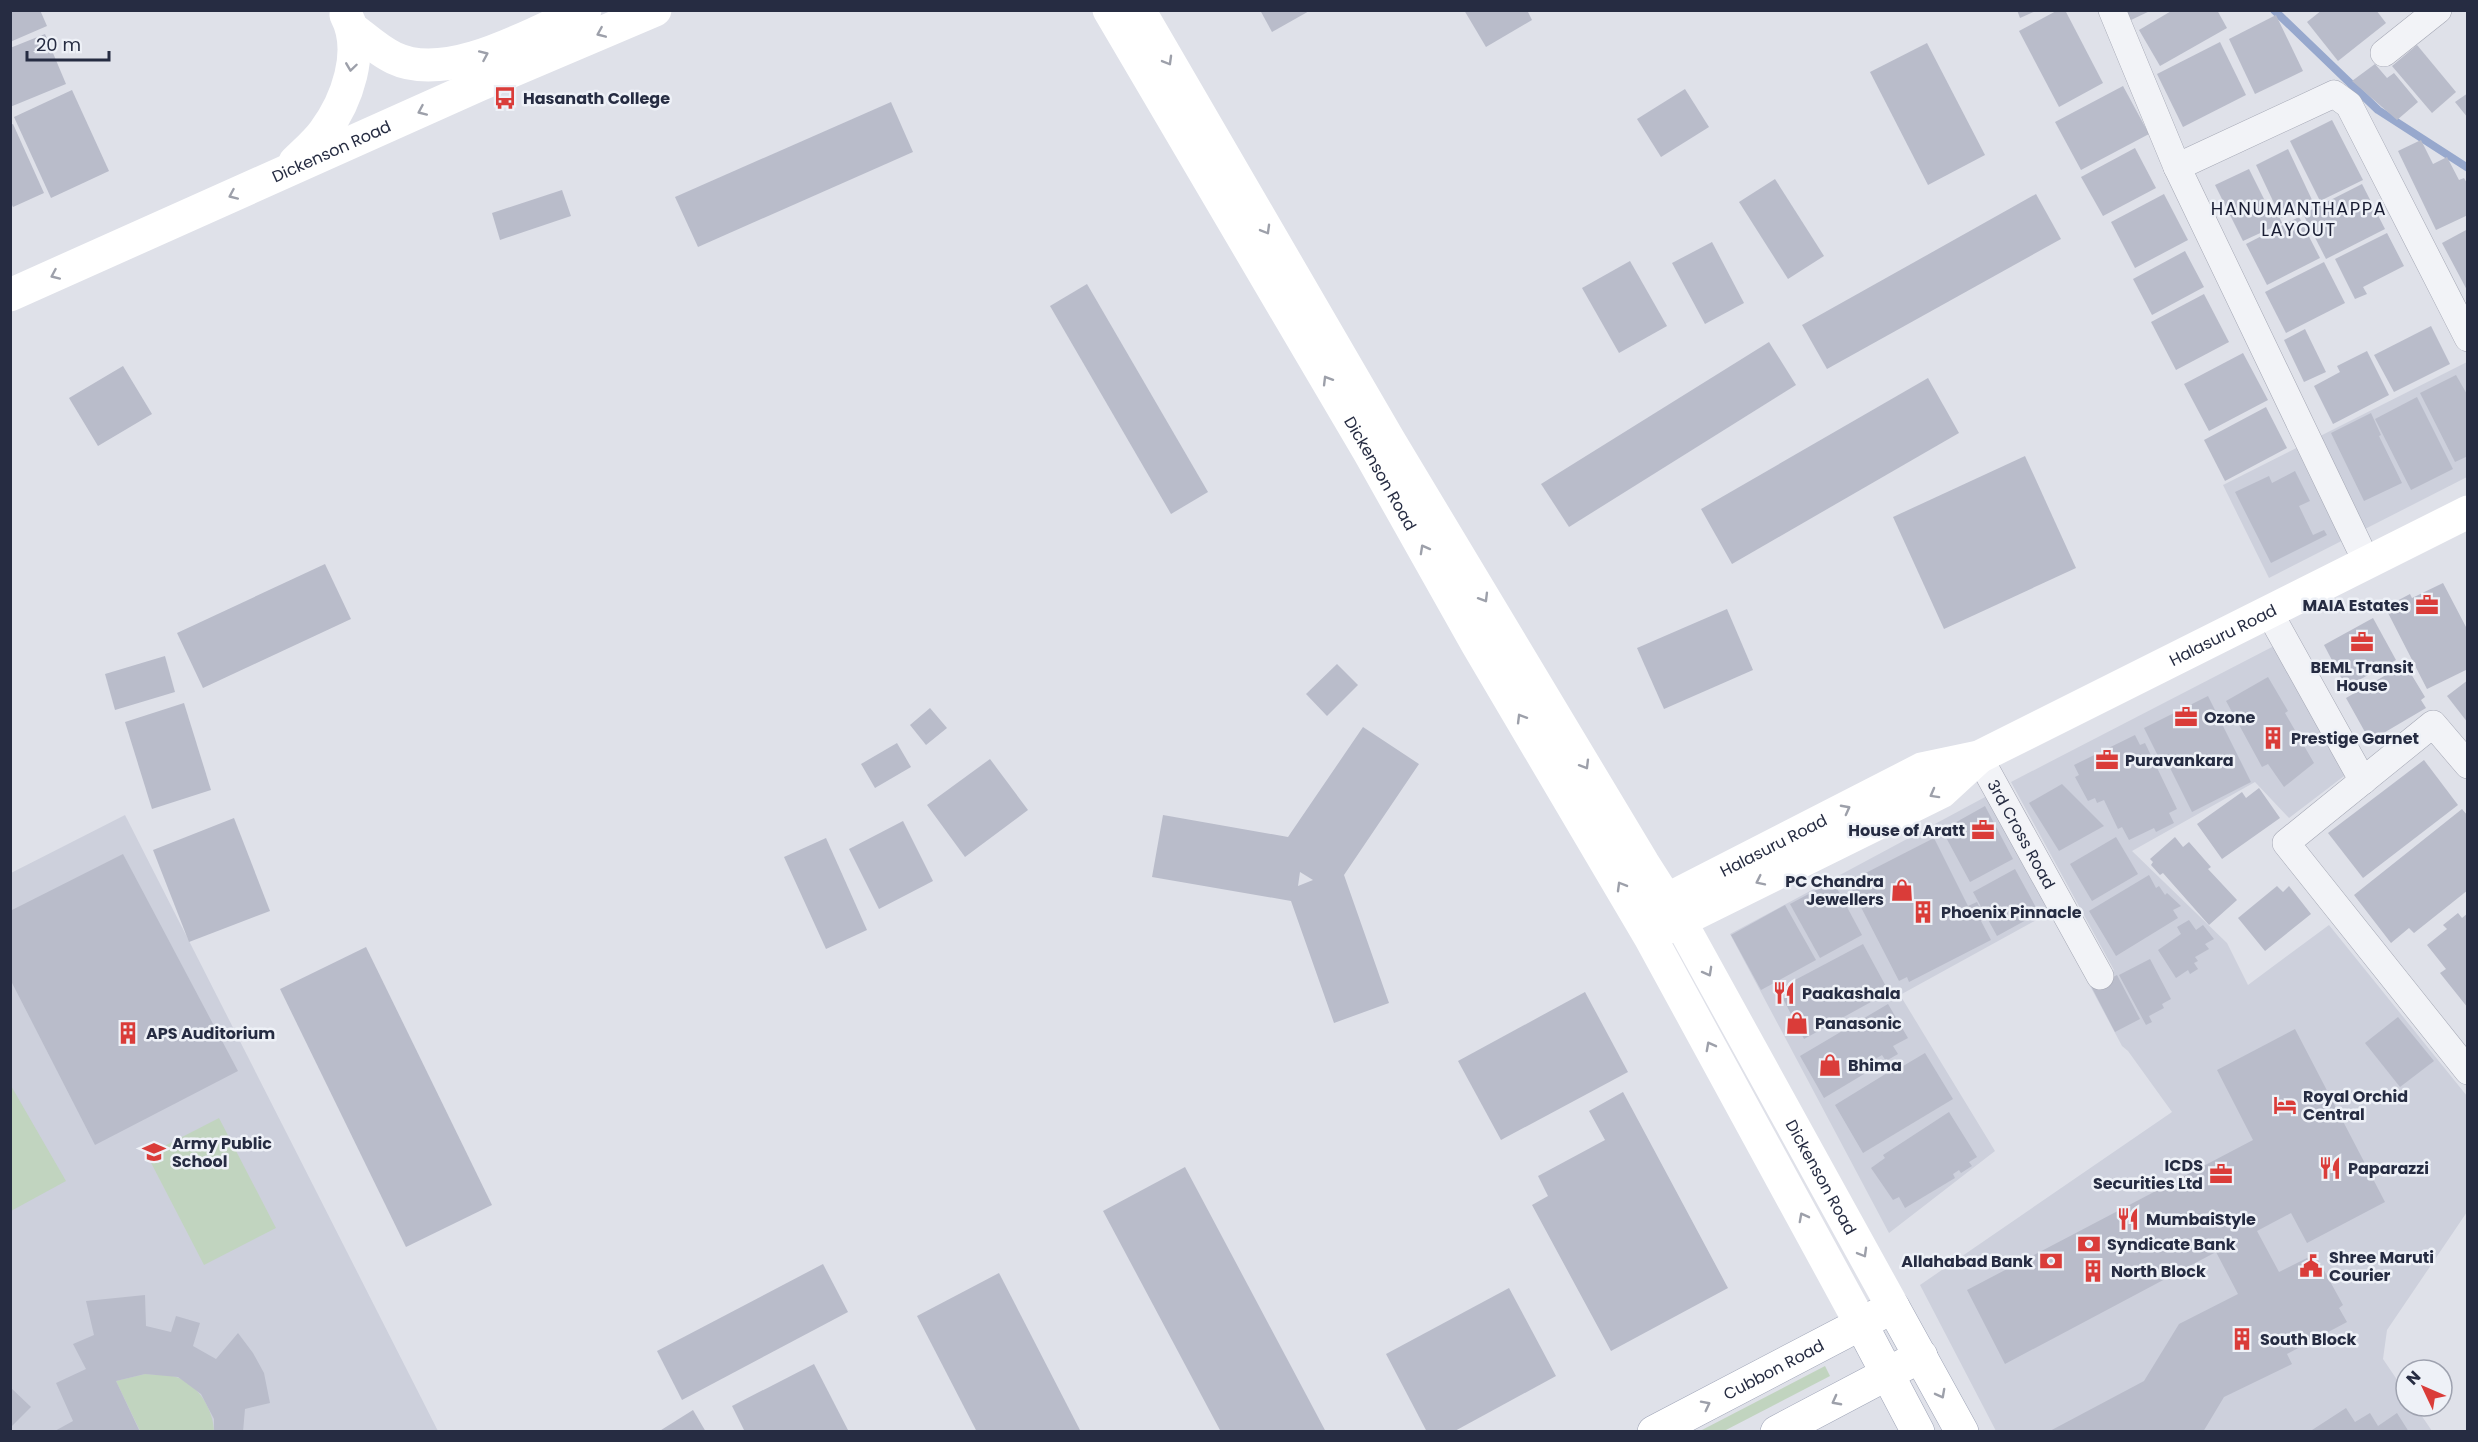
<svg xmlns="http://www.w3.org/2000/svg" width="2478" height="1442" viewBox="0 0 2478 1442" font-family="Poppins,sans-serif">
	<rect width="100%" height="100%" fill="#dfe1e9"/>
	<g fill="#cdd0dc">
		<polygon points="2467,362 2467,477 2269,578 2223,485"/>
		<polygon points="2274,646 2348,773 2289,818 2255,782 2132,851 2227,943 2248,985 2329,925 2467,1096 2467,1212 2387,1330 2383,1359 2406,1393 2406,1406 2415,1406 2432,1431 1996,1431 1920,1285 2172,1112 2128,1051 2122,1046 2088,982 2114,970 2011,782"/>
		<polygon points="1987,796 2051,912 1900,995 1995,1151 1889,1233 1730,934"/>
		<polygon points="125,815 438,1431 11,1432 11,873"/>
	</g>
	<g fill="#c1d4bf">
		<polygon points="10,1084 66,1181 11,1211 10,1210"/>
		<polygon points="219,1118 276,1228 204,1265 147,1155"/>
		<polygon points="1825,1366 1830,1376 1724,1431 1700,1431"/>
		<path d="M145 1374C155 1375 169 1374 179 1378 200 1387 213 1410 214 1431H140L116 1381Z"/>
	</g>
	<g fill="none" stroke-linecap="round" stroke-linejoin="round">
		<polyline stroke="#97a8cd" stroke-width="8" points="2274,10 2378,110 2468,168"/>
	</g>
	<g fill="#b9bcca" fill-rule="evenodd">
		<polygon points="10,10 40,10 47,26 10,42"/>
		<polygon points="1260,10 1311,10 1272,32"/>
		<polygon points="1464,10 1527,10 1532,20 1486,47"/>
		<polygon points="2017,10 2038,10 2020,18"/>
		<polygon points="2058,10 2065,10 2103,83 2059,107 2019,31"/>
		<polygon points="2126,10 2152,10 2131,20"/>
		<polygon points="2173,10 2217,10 2227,28 2160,66 2139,30"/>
		<polygon points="2322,10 2376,10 2386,23 2338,61 2307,22"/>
		<polygon points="2276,15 2303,71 2255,94 2229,39"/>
		<polygon points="45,34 66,84 10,107 10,48"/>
		<polygon points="2220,42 2246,95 2183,127 2157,74"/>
		<polygon points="1927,43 1985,155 1928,185 1870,72"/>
		<polygon points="2417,45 2456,92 2432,113 2392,66"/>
		<polygon points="2375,64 2387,78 2394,73 2418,102 2397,120 2352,81"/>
		<polygon points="2123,86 2149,134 2081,170 2055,122"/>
		<polygon points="1685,89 1709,127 1661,157 1637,119"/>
		<polygon points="72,90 109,171 51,198 14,117"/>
		<polygon points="2468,93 2468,118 2455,102"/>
		<polygon points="891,102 913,152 698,247 675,197"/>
		<polygon points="2332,120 2363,180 2320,201 2290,141"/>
		<polygon points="13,124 44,193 13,207 10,201 10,125"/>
		<polygon points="2421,140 2433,164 2447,157 2459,180 2464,178 2468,185 2468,215 2436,230 2398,151"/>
		<polygon points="2135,148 2156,188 2103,216 2081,177"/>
		<polygon points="2288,149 2313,202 2281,218 2256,165"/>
		<polygon points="2249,169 2271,213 2276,210 2282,223 2243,241 2215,185"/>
		<polygon points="1775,179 1824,256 1788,279 1739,202"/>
		<polygon points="2362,184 2385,229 2326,259 2303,214"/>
		<polygon points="562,190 571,216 500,240 492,213"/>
		<polygon points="2036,194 2061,239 1827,369 1802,325"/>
		<polygon points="2164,194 2188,240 2135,268 2111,222"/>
		<polygon points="2299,217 2320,258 2267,285 2246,244"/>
		<polygon points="2468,229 2468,292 2442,243"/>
		<polygon points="2387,233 2404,266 2363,287 2367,294 2355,299 2335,259"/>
		<polygon points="1712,242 1744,303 1705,324 1672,263"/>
		<polygon points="2185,251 2204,287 2152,315 2133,279"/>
		<polygon points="1630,261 1667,326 1619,353 1582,288"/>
		<polygon points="2324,262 2345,303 2286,333 2265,292"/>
		<polygon points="1087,284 1208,492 1171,514 1050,306"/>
		<polygon points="2204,294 2229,342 2176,370 2151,322"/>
		<polygon points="2431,326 2450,364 2394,392 2374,355"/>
		<polygon points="2305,329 2326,372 2304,382 2284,340"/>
		<polygon points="1769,342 1796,385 1569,527 1541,484"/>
		<polygon points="2367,351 2389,395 2333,424 2314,386 2340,372 2337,366"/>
		<polygon points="2243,353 2268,400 2209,431 2184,384"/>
		<polygon points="123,366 152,414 98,446 69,398"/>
		<polygon points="2456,375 2468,396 2468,456 2455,462 2420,393"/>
		<polygon points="1928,378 1959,433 1732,564 1701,509"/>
		<polygon points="2417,397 2453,469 2411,490 2375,419"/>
		<polygon points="2266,407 2287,448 2225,481 2204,440"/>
		<polygon points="2371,413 2381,435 2379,436 2402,483 2364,501 2331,433"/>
		<polygon points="2025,456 2076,568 1944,629 1893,517"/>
		<polygon points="2295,471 2310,501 2299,506 2313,535 2324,530 2327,535 2271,563 2235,492 2269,476 2272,483"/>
		<polygon points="325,564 351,619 203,688 177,633"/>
		<polygon points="2443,583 2466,627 2468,626 2468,669 2427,689 2387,611 2395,607 2393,603 2410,594 2412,598"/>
		<polygon points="1727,609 1753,670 1664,709 1637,648"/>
		<polygon points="2373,618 2396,660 2346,687 2324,645"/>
		<polygon points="165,656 175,692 115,710 105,674"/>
		<polygon points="1337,664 1358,685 1327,716 1306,694"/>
		<polygon points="2405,664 2425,697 2421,700 2426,708 2370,741 2346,698"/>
		<polygon points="2268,677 2288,711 2285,713 2314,763 2284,787 2268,764 2262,767 2226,701"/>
		<polygon points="2468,680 2468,723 2447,696"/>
		<polygon points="2208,696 2251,782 2192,812 2163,754 2158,756 2144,728"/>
		<polygon points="184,703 211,790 152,809 125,722"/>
		<polygon points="930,708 947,728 926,745 910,725"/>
		<path d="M1363 727 1419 764 1344 875 1389 1003 1334 1023 1291 901 1152 877 1163 815 1288 837ZM1300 872 1313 880 1298 886Z"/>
		<polygon points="2135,735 2140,745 2145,743 2177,809 2169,813 2174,823 2156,832 2154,828 2129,840 2122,827 2118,829 2104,800 2097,803 2095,798 2088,801 2075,777 2079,775 2074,765"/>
		<polygon points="897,743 911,767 875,788 861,764"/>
		<polygon points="990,759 1028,810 965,857 927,805"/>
		<polygon points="2424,760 2458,805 2363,878 2328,833"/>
		<polygon points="2062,784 2104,826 2059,851 2029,803"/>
		<polygon points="2259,788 2280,818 2222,859 2197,824 2242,792 2246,798"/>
		<polygon points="1985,806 2013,859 1970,882 1942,830"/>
		<polygon points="2462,809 2468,816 2468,890 2414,933 2409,928 2391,943 2354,895"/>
		<polygon points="234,818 270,911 189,942 153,850"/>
		<polygon points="903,821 933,881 879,909 849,849"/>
		<polygon points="2116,837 2138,874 2092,901 2070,864"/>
		<polygon points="2175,837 2183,847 2189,842 2211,867 2208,869 2237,900 2209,925 2163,873 2160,875 2151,865 2153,862 2150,859"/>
		<polygon points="826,838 867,930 826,949 784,857"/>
		<polygon points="1934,838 1968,906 1977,902 1985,919 1981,921 1991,940 1909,982 1907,977 1899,981 1848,882"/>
		<polygon points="123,854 238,1071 95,1145 10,979 10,911"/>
		<polygon points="2015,869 2039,913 1997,936 1973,892"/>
		<polygon points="2149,875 2156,888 2159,886 2165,895 2167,893 2181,906 2173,910 2178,918 2116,956 2089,911"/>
		<polygon points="1833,881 1862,935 1820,958 1790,904"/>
		<polygon points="2277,886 2283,892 2289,886 2311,914 2265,951 2238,918"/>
		<polygon points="1785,905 1816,960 1761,990 1731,935"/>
		<polygon points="2458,913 2462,918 2468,913 2468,1008 2440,973 2446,969 2427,945 2447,929 2443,925"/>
		<polygon points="2189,920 2196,930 2203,925 2214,939 2205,944 2209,949 2195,957 2198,961 2194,963 2198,969 2190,974 2188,970 2176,978 2158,950 2181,934 2177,927"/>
		<polygon points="1863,944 1889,992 1804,1039 1778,989"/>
		<polygon points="366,947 492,1205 406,1247 280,989"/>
		<polygon points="2150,959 2171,999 2162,1004 2164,1008 2149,1016 2152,1022 2146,1025 2119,975"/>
		<polygon points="2117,975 2140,1019 2115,1032 2092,988"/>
		<polygon points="1585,992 1628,1072 1501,1140 1458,1061"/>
		<polygon points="1888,1004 1908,1038 1893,1046 1898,1054 1886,1061 1882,1055 1860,1068 1864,1074 1824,1098 1800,1056"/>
		<polygon points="2398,1017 2434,1061 2400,1087 2365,1043"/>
		<polygon points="2295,1029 2385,1202 2307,1243 2291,1213 2257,1231 2279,1272 2315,1254 2343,1305 2339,1308 2347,1322 2287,1354 2292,1364 2224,1397 2203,1432 2048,1432 2144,1381 2179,1324 2238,1294 2216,1252 2005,1364 1967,1290 2253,1140 2217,1070"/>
		<polygon points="1925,1053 1953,1099 1863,1153 1835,1105 1892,1070 1893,1072"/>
		<polygon points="1623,1092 1728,1288 1611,1351 1532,1205 1548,1196 1538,1176 1605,1140 1589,1111"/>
		<polygon points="1949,1112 1977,1157 1969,1162 1972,1166 1961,1173 1959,1170 1953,1174 1955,1178 1905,1208 1899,1197 1893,1200 1871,1168 1885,1158 1883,1155"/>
		<polygon points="1185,1167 1326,1432 1221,1432 1103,1211"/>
		<polygon points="823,1264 848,1312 682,1400 657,1351"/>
		<polygon points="999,1273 1081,1432 977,1432 917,1316"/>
		<polygon points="1509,1288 1556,1376 1453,1432 1427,1432 1386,1354"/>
		<polygon points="145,1295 146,1326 171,1332 176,1316 200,1323 193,1346 216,1359 238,1333 253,1353 264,1373 270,1403 245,1409 243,1432 214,1432 214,1419 201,1394 178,1377 145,1374 116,1381 140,1432 53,1432 73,1421 56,1383 86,1369 73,1344 94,1335 86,1301"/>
		<polygon points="814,1364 849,1432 745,1432 732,1406"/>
		<polygon points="10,1387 31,1407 10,1428"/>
		<polygon points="2346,1408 2355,1422 2370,1413 2378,1426 2397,1413 2409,1432 2309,1432"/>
		<polygon points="693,1410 706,1432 658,1432"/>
	</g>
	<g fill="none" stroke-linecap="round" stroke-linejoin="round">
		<g stroke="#a4a7b4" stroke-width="28">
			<g id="street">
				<polyline points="2112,10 2177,167 2367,563"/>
				<polyline points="2384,53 2438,10"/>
				<polyline points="2177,167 2334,94 2349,105 2468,338"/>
				<polyline points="2269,612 2363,781"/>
				<path id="s1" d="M1979 757 2100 976"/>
				<polyline points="2468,765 2433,724 2286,843 2468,1071"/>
			</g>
		</g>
		<g stroke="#9da3b6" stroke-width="34">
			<g id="primary">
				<polyline points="1861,1324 1918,1432"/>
				<path id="s6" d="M1654 1432 1893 1307 1962 1432"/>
				<polyline points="1777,1432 1921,1356"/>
			</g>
		</g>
		<use href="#street" stroke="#f2f3f7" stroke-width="27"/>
		<g stroke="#fff" stroke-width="33">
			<path id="s2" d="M1109 10 1369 452 1477 644 1650 937 1861 1324"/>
			<path id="s3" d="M1139 10 1389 440 1643 863 1680 921 1893 1307"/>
			<path d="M353 29C366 39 379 51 394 58 448 84 535 32 585 10"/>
			<path d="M295 162C305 152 316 143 324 132 347 101 365 51 346 15"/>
			<path id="s4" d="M10 295 479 85 655 10"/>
			<path id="s5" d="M1647 910 1922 769 1979 757 2468 512"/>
			<polyline points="1662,930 1941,792 1979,757"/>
		</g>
		<use href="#primary" stroke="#fff" stroke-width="33"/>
	</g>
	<defs><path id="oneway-chevron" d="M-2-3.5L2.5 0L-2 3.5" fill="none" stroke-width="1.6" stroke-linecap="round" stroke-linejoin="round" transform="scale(1.5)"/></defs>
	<g stroke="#9da0aa">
		<use href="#oneway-chevron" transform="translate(601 33) rotate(157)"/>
		<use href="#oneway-chevron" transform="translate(484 55) rotate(-24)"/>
		<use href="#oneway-chevron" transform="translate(1168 61) rotate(60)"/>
		<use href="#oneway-chevron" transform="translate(351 67) rotate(98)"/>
		<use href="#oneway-chevron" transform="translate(422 111) rotate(156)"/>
		<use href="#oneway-chevron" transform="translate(233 195) rotate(156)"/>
		<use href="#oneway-chevron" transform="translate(1266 230) rotate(60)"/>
		<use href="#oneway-chevron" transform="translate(55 275) rotate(156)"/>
		<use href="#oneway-chevron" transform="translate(1327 380) rotate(-121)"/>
		<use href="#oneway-chevron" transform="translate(1424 549) rotate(-119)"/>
		<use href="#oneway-chevron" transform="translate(1484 598) rotate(59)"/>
		<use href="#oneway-chevron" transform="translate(1521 718) rotate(-121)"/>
		<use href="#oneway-chevron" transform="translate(1585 765) rotate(59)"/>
		<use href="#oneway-chevron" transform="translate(1934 794) rotate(151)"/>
		<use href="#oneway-chevron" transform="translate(1846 809) rotate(-28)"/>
		<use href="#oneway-chevron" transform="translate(1760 881) rotate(154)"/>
		<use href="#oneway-chevron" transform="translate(1621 886) rotate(-120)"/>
		<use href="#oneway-chevron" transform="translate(1708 972) rotate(61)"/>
		<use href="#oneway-chevron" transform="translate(1710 1046) rotate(-118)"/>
		<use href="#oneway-chevron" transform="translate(1803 1217) rotate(-118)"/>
		<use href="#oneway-chevron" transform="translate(1863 1253) rotate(60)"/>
		<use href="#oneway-chevron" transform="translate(1941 1394) rotate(62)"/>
		<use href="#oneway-chevron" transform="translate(1836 1401) rotate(152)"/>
		<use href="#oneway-chevron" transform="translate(1706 1405) rotate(-27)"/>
	</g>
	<defs>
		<g id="bus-bare" transform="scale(1.8)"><path d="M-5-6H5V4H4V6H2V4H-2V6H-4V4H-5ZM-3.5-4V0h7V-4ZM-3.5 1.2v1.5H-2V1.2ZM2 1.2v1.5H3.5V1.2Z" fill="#da3c39" stroke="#eef1f7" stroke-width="2.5" paint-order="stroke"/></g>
		<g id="office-bare" transform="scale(1.8)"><path d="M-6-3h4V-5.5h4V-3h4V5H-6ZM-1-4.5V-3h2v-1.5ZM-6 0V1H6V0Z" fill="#da3c39" stroke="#eef1f7" stroke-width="2.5" paint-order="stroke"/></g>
		<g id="building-bare" transform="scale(1.8)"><path d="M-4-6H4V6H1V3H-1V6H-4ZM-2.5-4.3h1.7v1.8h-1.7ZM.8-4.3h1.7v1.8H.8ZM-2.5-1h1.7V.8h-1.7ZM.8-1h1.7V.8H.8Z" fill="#da3c39" stroke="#eef1f7" stroke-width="2.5" paint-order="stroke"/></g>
		<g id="shop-bare" transform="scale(1.8)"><path d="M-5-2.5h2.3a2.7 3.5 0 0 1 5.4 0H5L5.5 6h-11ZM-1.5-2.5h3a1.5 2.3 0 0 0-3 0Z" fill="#da3c39" stroke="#eef1f7" stroke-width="2.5" paint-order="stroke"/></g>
		<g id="restaurant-bare" transform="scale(1.8)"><path d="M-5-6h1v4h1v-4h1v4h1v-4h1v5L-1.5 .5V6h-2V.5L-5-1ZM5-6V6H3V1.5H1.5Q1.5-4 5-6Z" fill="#da3c39" stroke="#eef1f7" stroke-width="2.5" paint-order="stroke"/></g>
		<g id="hotel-bare" transform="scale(1.8)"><path d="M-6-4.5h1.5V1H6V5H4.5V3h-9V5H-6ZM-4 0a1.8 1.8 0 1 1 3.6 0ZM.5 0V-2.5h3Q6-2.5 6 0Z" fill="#da3c39" stroke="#eef1f7" stroke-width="2.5" paint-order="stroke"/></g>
		<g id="school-bare" transform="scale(1.8)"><path d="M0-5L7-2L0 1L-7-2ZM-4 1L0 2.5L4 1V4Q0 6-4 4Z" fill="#da3c39" stroke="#eef1f7" stroke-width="2.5" paint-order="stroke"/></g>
		<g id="bank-bare" transform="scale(1.8)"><path d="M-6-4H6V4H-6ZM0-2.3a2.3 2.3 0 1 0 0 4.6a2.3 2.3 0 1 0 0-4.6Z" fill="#da3c39" stroke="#eef1f7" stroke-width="2.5" paint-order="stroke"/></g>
		<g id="civic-bare" transform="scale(1.8)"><path d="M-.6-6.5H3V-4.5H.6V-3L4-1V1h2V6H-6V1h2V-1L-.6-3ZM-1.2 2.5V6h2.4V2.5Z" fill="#da3c39" stroke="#eef1f7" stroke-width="2.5" paint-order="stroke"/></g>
	</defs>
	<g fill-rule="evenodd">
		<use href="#bus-bare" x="505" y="98"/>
		<use href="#office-bare" x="2427" y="605"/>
		<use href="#office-bare" x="2362" y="642"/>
		<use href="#office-bare" x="2186" y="717"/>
		<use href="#building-bare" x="2273" y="738"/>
		<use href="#office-bare" x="2107" y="760"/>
		<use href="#office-bare" x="1983" y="830"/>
		<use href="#shop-bare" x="1902" y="890"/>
		<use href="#building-bare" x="1923" y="912"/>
		<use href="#restaurant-bare" x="1784" y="993"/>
		<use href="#shop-bare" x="1797" y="1023"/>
		<use href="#building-bare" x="128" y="1033"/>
		<use href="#shop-bare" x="1830" y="1065"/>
		<use href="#hotel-bare" x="2285" y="1105"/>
		<use href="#school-bare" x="154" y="1152"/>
		<use href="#restaurant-bare" x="2330" y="1168"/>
		<use href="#office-bare" x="2221" y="1174"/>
		<use href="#restaurant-bare" x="2128" y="1219"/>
		<use href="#bank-bare" x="2089" y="1244"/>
		<use href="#bank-bare" x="2051" y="1261"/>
		<use href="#civic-bare" x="2311" y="1266"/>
		<use href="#building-bare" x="2093" y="1271"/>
		<use href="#building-bare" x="2242" y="1339"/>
	</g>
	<g text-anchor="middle" stroke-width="5" stroke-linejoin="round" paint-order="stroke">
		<g font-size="16" font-weight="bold" fill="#262c42" stroke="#eef1f7" text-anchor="start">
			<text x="523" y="104">Hasanath College</text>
			<text x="2409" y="611" text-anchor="end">MAIA Estates</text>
			<text x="2362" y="673" text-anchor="middle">BEML Transit<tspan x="2362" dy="18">House</tspan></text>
			<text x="2204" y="723">Ozone</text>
			<text x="2291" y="744">Prestige Garnet</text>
			<text x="2125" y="766">Puravankara</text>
			<text x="1965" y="836" text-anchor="end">House of Aratt</text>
			<text x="1884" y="887" text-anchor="end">PC Chandra<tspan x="1884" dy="18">Jewellers</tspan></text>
			<text x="1941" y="918">Phoenix Pinnacle</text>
			<text x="1802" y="999">Paakashala</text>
			<text x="1815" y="1029">Panasonic</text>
			<text x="146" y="1039">APS Auditorium</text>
			<text x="1848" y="1071">Bhima</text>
			<text x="2303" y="1102">Royal Orchid<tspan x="2303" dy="18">Central</tspan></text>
			<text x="172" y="1149">Army Public<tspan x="172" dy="18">School</tspan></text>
			<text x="2203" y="1171" text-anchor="end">ICDS<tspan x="2203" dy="18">Securities Ltd</tspan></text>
			<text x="2348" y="1174">Paparazzi</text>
			<text x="2146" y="1225">MumbaiStyle</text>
			<text x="2107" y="1250">Syndicate Bank</text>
			<text x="2329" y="1263">Shree Maruti<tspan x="2329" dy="18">Courier</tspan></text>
			<text x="2033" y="1267" text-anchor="end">Allahabad Bank</text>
			<text x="2111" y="1277">North Block</text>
			<text x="2260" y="1345">South Block</text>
		</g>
		<g font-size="16" fill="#262c42" stroke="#eef1f7">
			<text dy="6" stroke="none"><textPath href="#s4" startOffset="352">Dickenson Road</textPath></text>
			<text dy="6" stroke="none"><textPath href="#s2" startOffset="537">Dickenson Road</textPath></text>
			<text dy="6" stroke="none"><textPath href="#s5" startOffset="640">Halasuru Road</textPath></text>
			<text dy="6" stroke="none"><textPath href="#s1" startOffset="88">3rd Cross Road</textPath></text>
			<text dy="6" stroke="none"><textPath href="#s5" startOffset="142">Halasuru Road</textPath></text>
			<text dy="6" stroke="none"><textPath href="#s3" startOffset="1352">Dickenson Road</textPath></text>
			<text dy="6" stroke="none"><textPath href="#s6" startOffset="135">Cubbon Road</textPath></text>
		</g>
		<g font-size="18" letter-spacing="1.5" fill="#191d33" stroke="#eef1f7">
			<text x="2299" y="215">HANUMANTHAPPA<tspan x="2299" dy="21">LAYOUT</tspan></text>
		</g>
	</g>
	<rect width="2478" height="1442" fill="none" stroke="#262c42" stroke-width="24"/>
	<g transform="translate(2424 1388) rotate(314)"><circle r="28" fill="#eef1f7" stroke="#9ea2af" stroke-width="1.5"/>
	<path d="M0-4.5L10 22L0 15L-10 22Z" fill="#da3c39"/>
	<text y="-9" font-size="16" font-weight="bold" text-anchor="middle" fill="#262c42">N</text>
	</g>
	<path d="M27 51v9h82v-9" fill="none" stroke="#262c42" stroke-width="3"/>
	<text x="36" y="51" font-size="18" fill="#262c42" stroke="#eef1f7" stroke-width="4.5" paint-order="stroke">20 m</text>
</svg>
